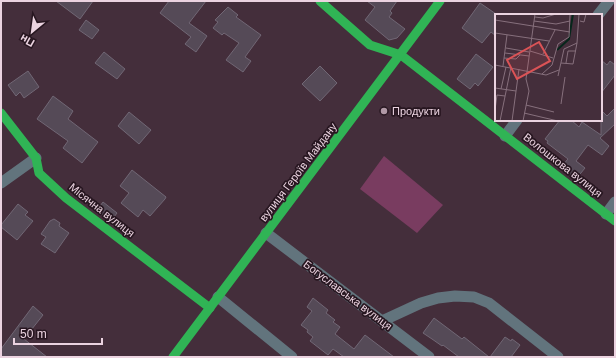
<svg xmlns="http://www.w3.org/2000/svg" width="616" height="358" viewBox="0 0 616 358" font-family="Helvetica,sans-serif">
	<rect width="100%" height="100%" fill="#442e3b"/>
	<polygon fill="#793c60" points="384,156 443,205 417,233 360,189"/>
	<g fill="#554a57" stroke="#716775">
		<polygon points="56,1 93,1 80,19"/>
		<polygon points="169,1 206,1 189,23 207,36 196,52 185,44 191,37 160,13"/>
		<polygon points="367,1 397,1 390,11 392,13 389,17 405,29 397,38 389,40 365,20 375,7"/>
		<polygon points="480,3 496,14 496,36 491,32 482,43 462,28"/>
		<polygon points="228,7 238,15 236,17 261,35 245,57 251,61 243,72 226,60 239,43 224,33 222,35 213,28 218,22 215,20"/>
		<polygon points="86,20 99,30 92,39 79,30"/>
		<polygon points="104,52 125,69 117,79 95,63"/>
		<polygon points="476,54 493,67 478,86 475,83 470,89 457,79"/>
		<polygon points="601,60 607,65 610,61 615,65 615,75 601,93"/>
		<polygon points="320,66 337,83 320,101 302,84"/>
		<polygon points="28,71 39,87 24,98 20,92 16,96 8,85"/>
		<polygon points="53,96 73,111 68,119 98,142 82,163 63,148 68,141 37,119"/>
		<polygon points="615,108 615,124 600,138 609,146 602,155 588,145 576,161 585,168 576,179 561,167 568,159 547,143 548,141 545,139 560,120 571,120 579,127 582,122 601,135 601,110 607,116"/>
		<polygon points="129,112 151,130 139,144 118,126"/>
		<polygon points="132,170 166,197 165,199 150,216 143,210 138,217 121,203 129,193 120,186"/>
		<polygon points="103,202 117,213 111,221 97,210"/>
		<polygon points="18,204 28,212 25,215 33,221 17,240 1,227 1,225"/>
		<polygon points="54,219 60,223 59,226 69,233 55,253 41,244 46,237 41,234 50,221"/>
		<polygon points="313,298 328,310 326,313 335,320 333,322 340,327 335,334 354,349 365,335 394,357 344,357 333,349 328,355 310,341 313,337 307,332 308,330 301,325 312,311 307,307"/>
		<polygon points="33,306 43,315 24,339 47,357 1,357 1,349"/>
		<polygon points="434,318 462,339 464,337 489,357 459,357 443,345 442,346 432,339 423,333"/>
		<polygon points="505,337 511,341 512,339 520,345 511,357 490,357"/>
	</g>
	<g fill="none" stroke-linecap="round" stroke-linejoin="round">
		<g stroke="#62747d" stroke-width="11">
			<polyline points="598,15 609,1"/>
			<polyline points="505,136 517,120"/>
			<polyline points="1,183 36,158"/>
			<polyline points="606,214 615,202"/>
			<polyline points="266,233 429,357"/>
			<polyline points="218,297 292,357"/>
			<polyline points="382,321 421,303 438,298 455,296 474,297 489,303 558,357"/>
		</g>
		<g stroke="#30b455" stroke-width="9">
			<polyline points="320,1 370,45 401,55 615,221"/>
			<polyline points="1,113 36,158 39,173 66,198 210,308"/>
			<polyline points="173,357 440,1"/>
		</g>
	</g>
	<circle fill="#b199a6" stroke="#271620" stroke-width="1.5" cx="384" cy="111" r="4"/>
	<g text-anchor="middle" stroke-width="3.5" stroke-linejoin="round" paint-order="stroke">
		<g font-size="11" fill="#ebd3e0" stroke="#271620" text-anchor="start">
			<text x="392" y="115">Продукти</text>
		</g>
		<g font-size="11" fill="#ebd3e0" stroke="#271620">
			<text transform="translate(563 165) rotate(38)" y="4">Волошкова вулиця</text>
			<text transform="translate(298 172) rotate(-53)" y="4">вулиця Героїв Майдану</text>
			<text transform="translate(102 210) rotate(38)" y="4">Місячна вулиця</text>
			<text transform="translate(348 295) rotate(37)" y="4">Богуславська вулиця</text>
		</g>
	</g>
	<g transform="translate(495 14)">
		<rect width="107" height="107" fill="#442e3b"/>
		<path fill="none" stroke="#07261b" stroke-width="2" d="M62 36 74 25 78 0"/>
		<path fill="none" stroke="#87707d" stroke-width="1" d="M40 3 48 4 61 0M0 6 75 18M39 7 61 10 75 7M85 7 89 8 91 0M0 19 54 27M11 34 34 38M35 37 58 44M10 39 34 42M48 40 60 16M9 44 21 45 25 41M66 49 78 50 82 29M71 49 73 37H81M0 51 51 61 64 56M8 52 12 21M47 60 57 51 63 30 74 23 75 0M63 62 69 35 82 29 84 0M0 74 21 77M6 75 11 53M66 90 70 63M31 91 59 98M0 96 2 81 10 82M29 99 63 107M5 107 16 53M17 107 24 55M28 107 34 77 31 65 40 0"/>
		<path fill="#db5356" fill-opacity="0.15" stroke="#db5356" stroke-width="2" d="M44 28 55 47 22 65 12 46Z"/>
		<rect width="107" height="107" fill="none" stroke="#ebd3e0" stroke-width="2"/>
	</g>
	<rect width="616" height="358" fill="none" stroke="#ebd3e0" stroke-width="4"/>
	<g transform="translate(32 32) rotate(209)" stroke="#271620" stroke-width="3" paint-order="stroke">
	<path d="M0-3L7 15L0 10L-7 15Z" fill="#ebd3e0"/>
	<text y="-6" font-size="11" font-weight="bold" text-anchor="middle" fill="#ebd3e0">Пн</text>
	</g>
	<path d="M14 338v6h88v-6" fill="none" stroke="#ebd3e0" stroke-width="2"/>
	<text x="20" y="338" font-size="12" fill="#ebd3e0" stroke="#271620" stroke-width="3" paint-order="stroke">50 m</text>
</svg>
